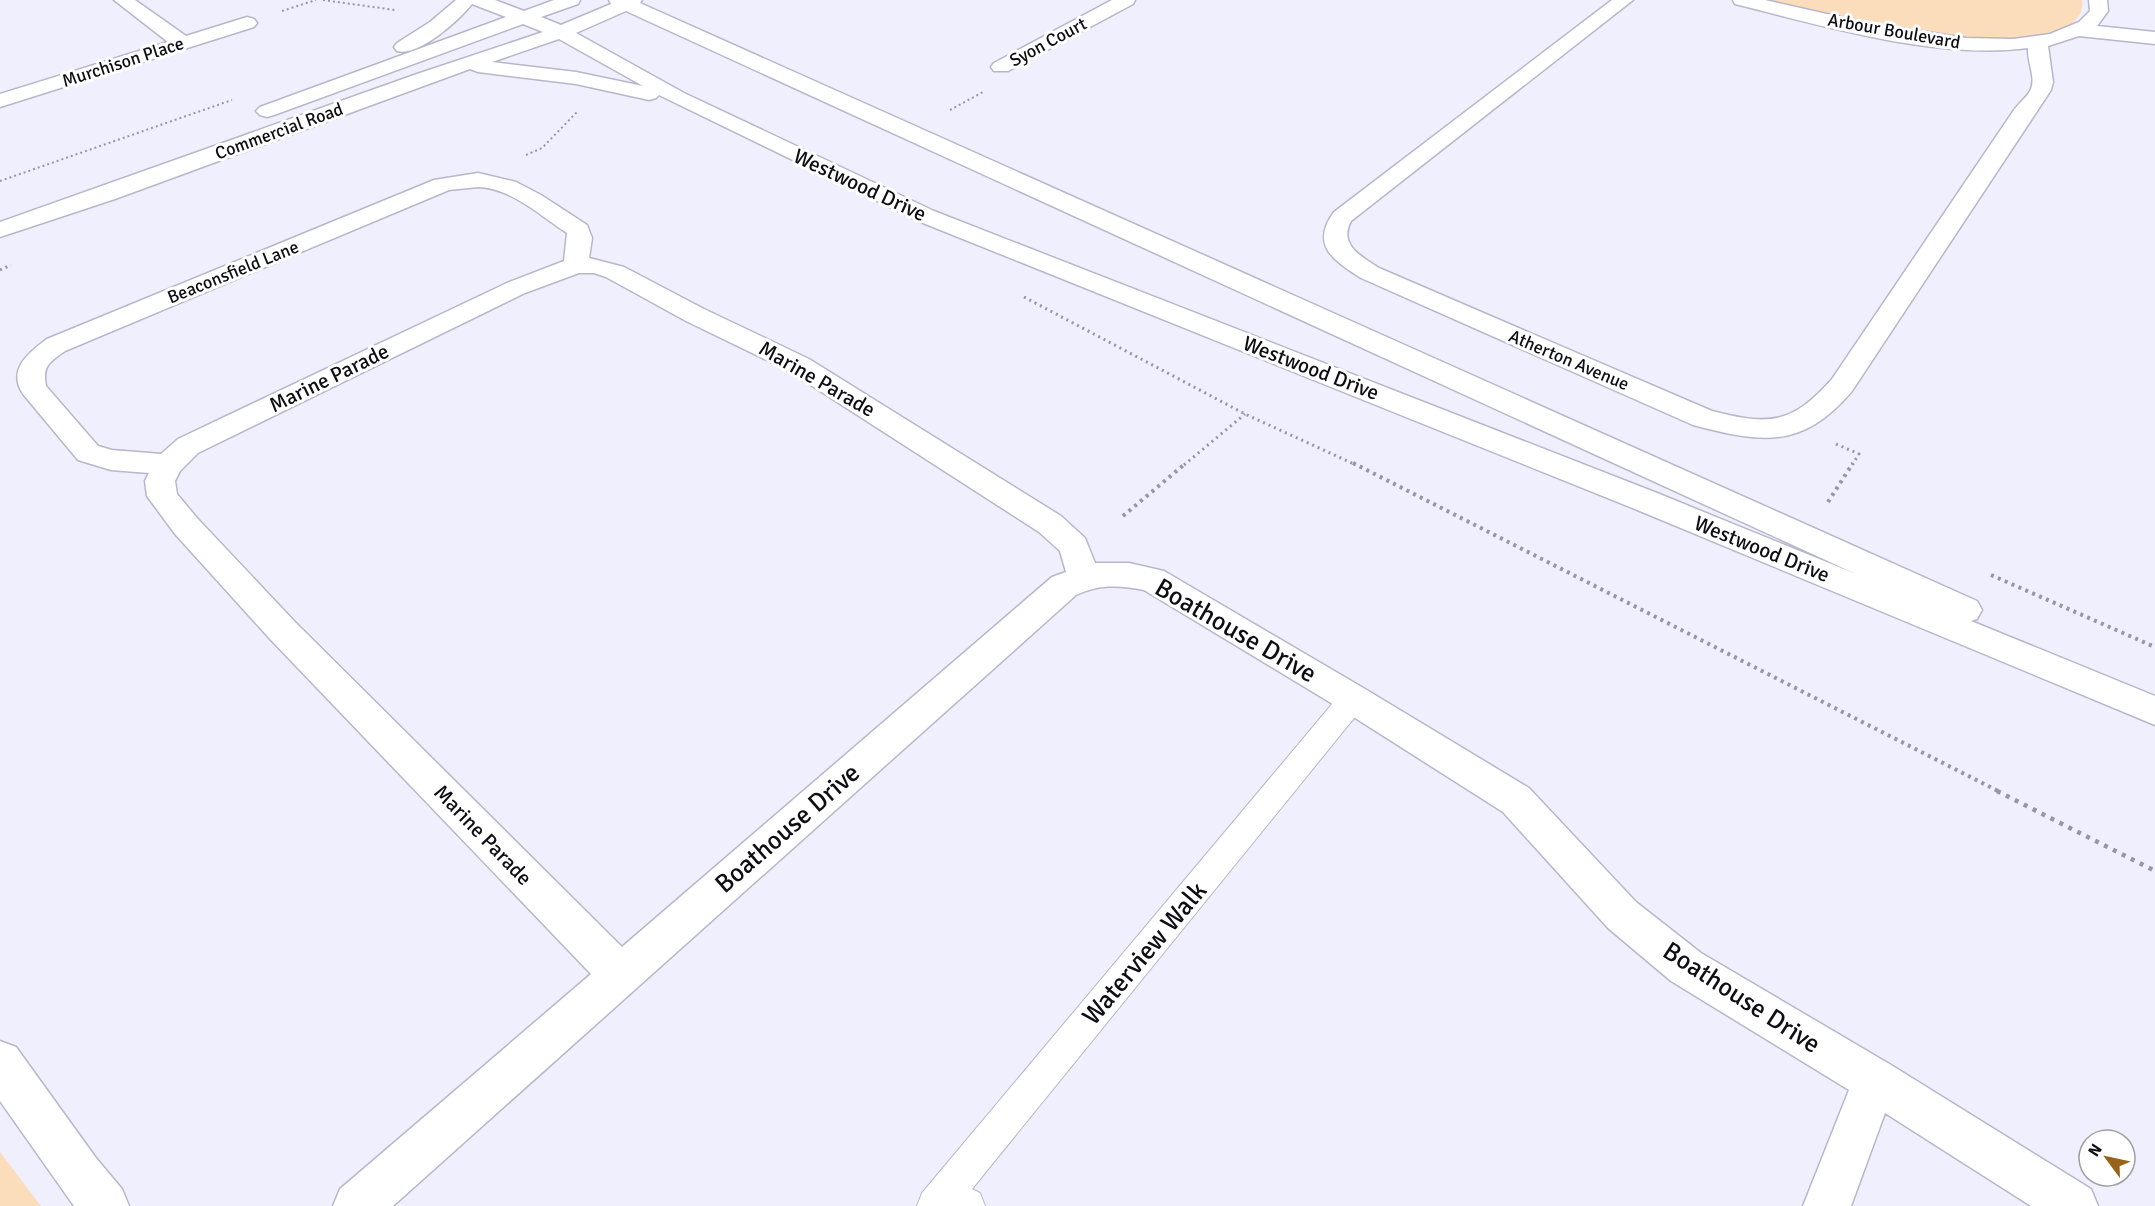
<svg xmlns="http://www.w3.org/2000/svg" width="2155" height="1206" viewBox="0 0 2155 1206" font-family="Signika,sans-serif">
	<rect width="100%" height="100%" fill="#f0effd"/>
	<g fill="#fbddbb">
		<path d="M1753 0H2082C2084 11 2077 21 2068 26 1998 64 1830 16 1753 0Z"/>
		<polygon points="0,1152 41,1206 0,1206"/>
	</g>
	<g fill="none" stroke-linecap="round" stroke-linejoin="round">
		<g stroke="#b7b7cb" stroke-width="2">
			<polygon id="lane" points="1353,688 1363,691 1367,699 1363,707 972,1189 980,1193 985,1206 917,1206 922,1193 1343,691"/>
		</g>
		<g stroke="#b7b7cb" stroke-width="3">
			<g id="street">
				<polygon points="114,0 135,0 186,36 247,17 254,19 257,23 254,27 0,107 0,94 168,42"/>
				<polygon points="1112,0 1135,0 1133,4 1008,71 994,71 991,67 994,63"/>
				<path d="M1612 0H1633L1351 221C1338 245 1362 257 1379 268L1712 411C1770 426 1792 424 1832 379L2014 110C2019 103 2026 98 2030 91 2037 78 2027 63 2028 48 1938 60 1824 26 1735 4L1733 0H1765L1867 23 1966 38 2013 39 2050 34 2079 22 2090 11 2089 0H2107L2108 11 2097 26 2155 32V44L2079 36 2048 46 2053 82 2051 90 1852 391C1802 450 1762 443 1693 425L1361 278C1333 260 1310 245 1334 212Z"/>
				<path d="M478 173 516 182 541 195 587 225 592 238 589 258 624 267 704 309 809 359 1061 516 1085 538 1095 563H1129L1164 571 1365 689 1529 788 1636 902 1701 953 1891 1065 2091 1189 2098 1206H2031L1885 1113 1851 1206H1803L1849 1090 1671 981 1608 928 1503 812 1341 709 1144 590C1120 585 1098 584 1076 595L393 1206H333L340 1189 591 974 271 640 175 534 147 496 145 481 149 473 111 470 78 460 23 394C7 370 28 353 47 339L434 180ZM478 187C511 188 541 216 567 233L564 261 507 283 178 439 161 454 112 450 98 446 46 386C42 365 50 362 65 351L449 190ZM579 273H594L606 277 686 321 789 371 1039 532 1060 551 1066 572 1052 577 622 947 295 622 197 518 177 494 175 481 180 471 198 453 525 293Z"/>
				<polygon points="0,1041 16,1047 96,1158 122,1189 129,1206 74,1206 0,1101"/>
			</g>
		</g>
		<g stroke="#b7b7cb" stroke-width="3">
			<path id="secondary" d="M456 0H495L524 11 554 0H580L578 4 541 17 561 25 611 4 609 0H642L640 3 1977 601 1982 610 1977 619 1971 621 2155 696V725L1635 509 918 221 659 95 656 98 649 100 576 84 478 72 470 69 115 199 0 237V222L417 74 543 32 523 24 274 115 267 117 260 115 256 111 260 107 506 17 472 4C459 20 419 57 397 51L394 47 397 43 430 22ZM626 11 1856 574 1657 493 934 211 684 93 576 33ZM559 39 643 86 576 72 492 62Z"/>
		</g>
		<g stroke="#9796a2" stroke-width="2" stroke-dasharray="2 3" stroke-linecap="butt">
			<polyline points="323,0 395,10"/>
			<polyline points="282,11 316,0"/>
			<polyline points="950,110 983,92"/>
			<polyline points="526,155 542,148 577,112"/>
			<polyline points="0,181 232,100"/>
		</g>
		<g stroke="#9796a2" stroke-width="3" stroke-dasharray="2 4" stroke-linecap="butt">
			<polyline points="0,270 11,265"/>
			<polyline points="1024,297 1245,414 1356,465"/>
			<polyline points="1836,444 1859,454 1852,465"/>
			<polyline points="1184,465 1245,414"/>
		</g>
		<g stroke="#9796a2" stroke-width="4" stroke-dasharray="3 4.5" stroke-linecap="butt">
			<polyline points="1353,463 2000,792"/>
			<polyline points="1828,502 1853,463"/>
			<polyline points="1123,516 1186,463"/>
			<polyline points="1991,575 2155,647"/>
		</g>
		<polyline stroke="#9796a2" stroke-width="4.5" stroke-dasharray="4 6" stroke-linecap="butt" points="1997,791 2155,871"/>
		<use href="#lane" fill="#fff" fill-rule="evenodd"/>
		<use href="#street" fill="#fff" fill-rule="evenodd"/>
		<use href="#secondary" fill="#fff" fill-rule="evenodd"/>
	</g>
	<g text-anchor="middle" stroke-width="6" stroke-linejoin="round" paint-order="stroke">
		<g font-size="18" fill="#0e0d14" stroke="#fff">
			<text transform="translate(1894 31) rotate(10)" y="6">Arbour Boulevard</text>
			<text transform="translate(1048 42) rotate(-28)" y="6">Syon Court</text>
			<text transform="translate(123 62) rotate(-18)" y="6">Murchison Place</text>
			<text transform="translate(279 131) rotate(-20)" y="6">Commercial Road</text>
			<text transform="translate(233 272) rotate(-22)" y="6">Beaconsfield Lane</text>
			<text transform="translate(1569 360) rotate(23)" y="6">Atherton Avenue</text>
		</g>
		<g font-size="21" fill="#0e0d14" stroke="#fff">
			<text transform="translate(860 185) rotate(25)" y="7">Westwood Drive</text>
			<text transform="translate(1311 368) rotate(21)" y="7">Westwood Drive</text>
			<text transform="translate(329 378) rotate(-26)" y="7">Marine Parade</text>
			<text transform="translate(817 379) rotate(30)" y="7">Marine Parade</text>
			<text transform="translate(1762 549) rotate(22)" y="7">Westwood Drive</text>
			<text transform="translate(483 835) rotate(46)" y="7">Marine Parade</text>
		</g>
		<g font-size="26" fill="#0e0d14" stroke="#fff">
			<text transform="translate(1236 630) rotate(30)" y="9">Boathouse Drive</text>
			<text transform="translate(787 828) rotate(-41)" y="9">Boathouse Drive</text>
			<text transform="translate(1144 953) rotate(-50)" y="9">Waterview Walk</text>
			<text transform="translate(1742 997) rotate(33)" y="9">Boathouse Drive</text>
		</g>
	</g>
	<g transform="translate(2107 1158) rotate(303)"><circle r="28" fill="#ffffff" stroke="#9f9ea1" stroke-width="1.5"/>
	<path d="M0-4.5L10 22L0 15L-10 22Z" fill="#976319"/>
	<text y="-9" font-size="16" font-weight="bold" text-anchor="middle" fill="#0e0d14">N</text>
	</g>
</svg>
